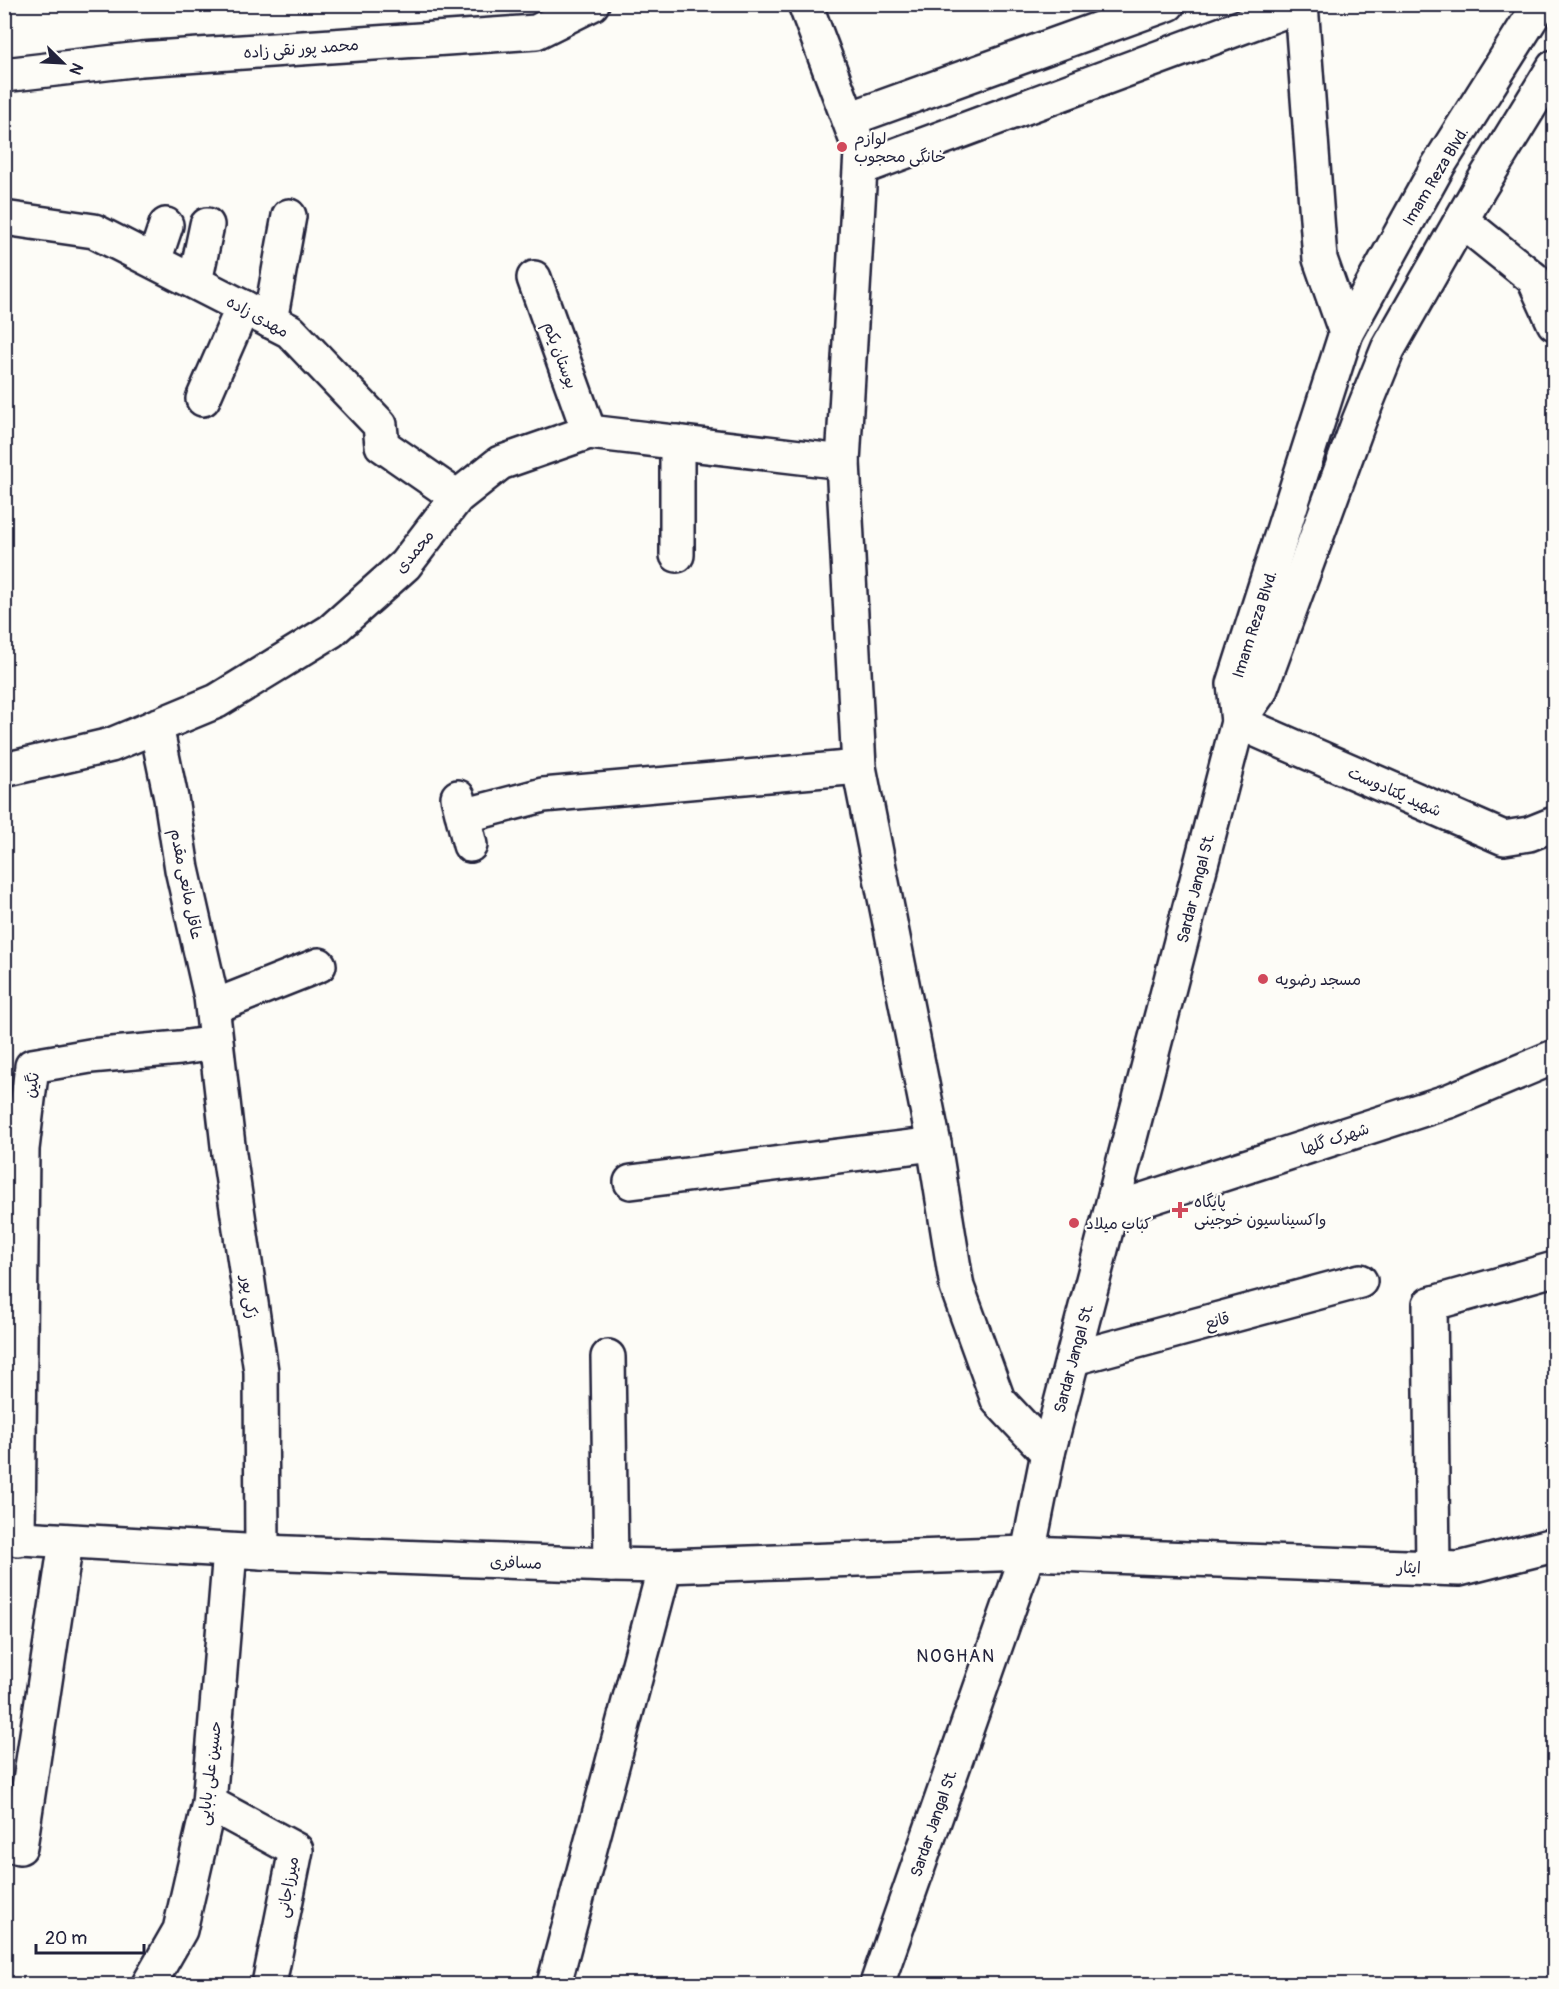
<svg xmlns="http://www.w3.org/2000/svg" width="1559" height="1989" viewBox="0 0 1559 1989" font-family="Pangolin,'Playpen Sans Arabic',sans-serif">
	<rect width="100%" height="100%" fill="#fdfcf7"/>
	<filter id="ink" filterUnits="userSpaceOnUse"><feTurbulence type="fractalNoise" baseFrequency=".0167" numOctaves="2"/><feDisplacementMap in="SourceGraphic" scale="12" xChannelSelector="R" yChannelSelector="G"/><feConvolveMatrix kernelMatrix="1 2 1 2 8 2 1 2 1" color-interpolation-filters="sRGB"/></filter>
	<g filter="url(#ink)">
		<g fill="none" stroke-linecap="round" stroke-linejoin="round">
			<g stroke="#22223b" stroke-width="38">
				<g id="street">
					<polyline points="805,4 861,152 843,462 859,767 934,1144 957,1287 998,1400 1048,1453"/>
					<polyline points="1301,4 1320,259 1346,333"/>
					<polyline points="4,75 141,59 536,32 592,4"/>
					<polyline points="4,218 94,231 290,331 380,425 382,445 457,497"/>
					<polyline points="1462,221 1534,279 1554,323"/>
					<polyline points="154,261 166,225"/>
					<polyline points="534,278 589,432"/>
					<polyline points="195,282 207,225"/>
					<polyline points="270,321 289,216"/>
					<polyline points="203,399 243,307"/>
					<polyline points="677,442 677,555"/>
					<polyline points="1238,722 1504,838 1529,834 1554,824"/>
					<polyline points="156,726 171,798 182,869 211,997 229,1154 261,1371 262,1552"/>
					<polyline points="4,770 111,745 217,701 331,631 405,565 457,497 500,463 589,432 843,462"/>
					<polyline points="458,797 470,845"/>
					<polyline points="463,816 543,795 859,767"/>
					<polyline points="213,1007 319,965"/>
					<polyline points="631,1182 934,1144"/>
					<polyline points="1112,1210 1449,1101 1554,1057"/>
					<polyline points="608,1357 611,1565"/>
					<polyline points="1074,1358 1360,1281"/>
					<polyline points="4,1537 262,1552 611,1565 665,1566 1028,1553 1433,1568 1430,1304 1554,1269"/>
					<polyline points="18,1539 22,1149 32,1066 90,1056 180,1048 216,1043"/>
					<polyline points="1433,1568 1459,1569 1554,1545"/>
					<polyline points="209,1803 296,1850 269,1984"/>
					<polyline points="4,1844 20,1847 66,1542"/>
					<polyline points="149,1984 180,1930 209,1803 230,1551"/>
					<polyline points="554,1984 665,1566"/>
				</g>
			</g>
			<g stroke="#22223b" stroke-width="38">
				<g id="secondary">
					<polyline points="849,119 1168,4"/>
					<polyline points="861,168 1301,5"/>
					<polyline points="1238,722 1260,691 1359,421 1388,349 1479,189 1554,67"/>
					<polyline points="877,1984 1028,1553 1048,1453 1238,722 1234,684 1346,333 1438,166 1540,4"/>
				</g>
			</g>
			<use href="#street" stroke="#fdfcf7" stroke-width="33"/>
			<use href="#secondary" stroke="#fdfcf7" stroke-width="33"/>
		</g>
	</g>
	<g fill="#d1495b" stroke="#fdfcf7" stroke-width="2">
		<circle cx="842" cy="147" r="6"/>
		<circle cx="1263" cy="979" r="6"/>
		<path d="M1177 1201h6v6h6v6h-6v6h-6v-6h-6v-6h6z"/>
		<circle cx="1074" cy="1223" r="6"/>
	</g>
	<g text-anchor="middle" stroke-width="4.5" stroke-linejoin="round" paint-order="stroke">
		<g font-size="16" fill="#22223b" stroke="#fdfcf7">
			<text transform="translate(301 48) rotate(-4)" y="6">محمد پور نقی زاده</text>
			<text transform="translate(1435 176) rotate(-59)" y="6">Imam Reza Blvd.</text>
			<text transform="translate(258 316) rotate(29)" y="6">مهدی زاده</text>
			<text transform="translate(561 355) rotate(70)" y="6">بوستان یکم</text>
			<text transform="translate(414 551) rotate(-50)" y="6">محمدی</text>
			<text transform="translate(1254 624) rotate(-72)" y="6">Imam Reza Blvd.</text>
			<text transform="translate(1395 791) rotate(24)" y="6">شهید یکتادوست</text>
			<text transform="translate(187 884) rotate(79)" y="6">عاقل مانعی مقدم</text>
			<text transform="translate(1195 888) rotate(-76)" y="6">Sardar Jangal St.</text>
			<text transform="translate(31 1085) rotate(-79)" y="6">نگین</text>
			<text transform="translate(1335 1138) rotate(-18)" y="6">شهرک گلها</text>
			<text transform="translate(250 1297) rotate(82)" y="6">زکی پور</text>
			<text transform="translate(1217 1320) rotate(-15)" y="6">قانع</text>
			<text transform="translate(1073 1358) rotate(-75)" y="6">Sardar Jangal St.</text>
			<text transform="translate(516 1562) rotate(2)" y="6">مسافری</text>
			<text transform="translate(1409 1567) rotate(2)" y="6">ایثار</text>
			<text transform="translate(209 1773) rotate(-83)" y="6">حسین علی بابایی</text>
			<text transform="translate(933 1823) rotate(-71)" y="6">Sardar Jangal St.</text>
			<text transform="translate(287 1887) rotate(-80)" y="6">میرزاجانی</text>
		</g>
		<g font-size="16" fill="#22223b" stroke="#fdfcf7" text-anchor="start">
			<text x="854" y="144">لوازم<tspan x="854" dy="18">خانگی محجوب</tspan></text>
			<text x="1275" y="985">مسجد رضویه</text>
			<text x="1194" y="1207">پایگاه<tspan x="1194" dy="18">واکسیناسیون خوجینی</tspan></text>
			<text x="1086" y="1229">کباب میلاد</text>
		</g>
		<g font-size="18" letter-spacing="1.5" fill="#22223b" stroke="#fdfcf7">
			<text x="956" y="1662">NOGHAN</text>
		</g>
	</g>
	<rect width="1559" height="1989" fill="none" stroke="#fdfcf7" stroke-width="24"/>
	<rect x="12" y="12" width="1535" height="1965" fill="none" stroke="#22223b" stroke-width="2" filter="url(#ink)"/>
	<g transform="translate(63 63) rotate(114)" stroke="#fdfcf7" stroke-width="4.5" paint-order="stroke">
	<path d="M0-4.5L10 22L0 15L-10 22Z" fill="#22223b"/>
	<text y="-9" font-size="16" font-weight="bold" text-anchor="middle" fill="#22223b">N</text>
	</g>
	<path d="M36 1944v9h108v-9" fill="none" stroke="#22223b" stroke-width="3"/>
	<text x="45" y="1944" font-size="18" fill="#22223b" stroke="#fdfcf7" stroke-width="4.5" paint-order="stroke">20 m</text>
</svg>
